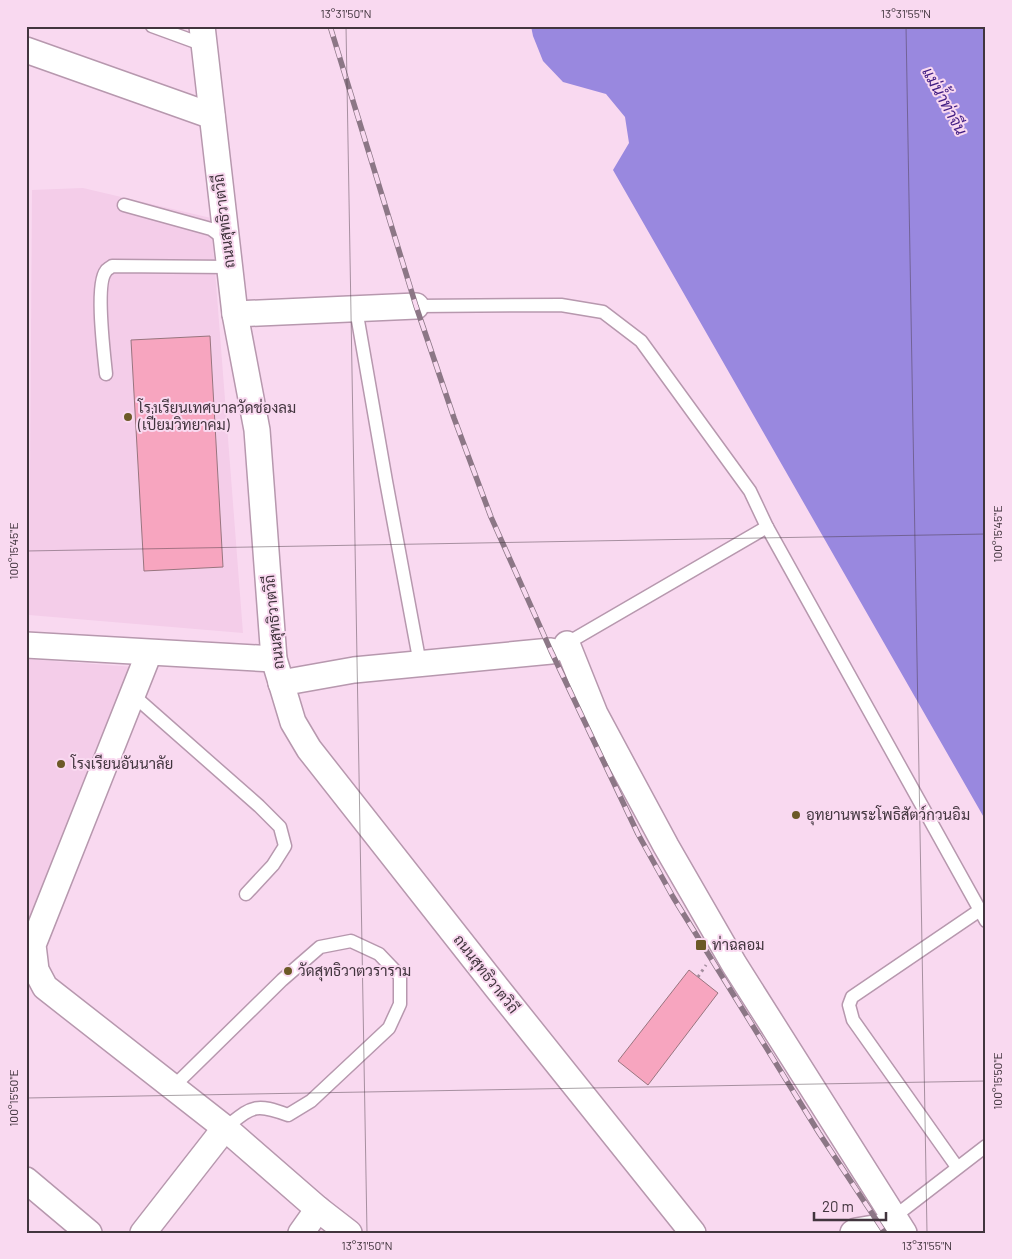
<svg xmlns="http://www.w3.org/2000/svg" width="1012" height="1259" viewBox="0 0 1012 1259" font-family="Barlow,Sarabun,sans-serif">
	<rect width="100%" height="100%" fill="#f9d9f0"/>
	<g fill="#f4cde9">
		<polygon points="83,188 211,218 243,633 29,615 32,190"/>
		<polygon points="26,659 135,667 26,951"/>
	</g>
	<polygon fill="#9988df" points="531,26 986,26 986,821 613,170 629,143 625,117 606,94 563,82 543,61 533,36"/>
	<g fill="#f7a5bf" stroke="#98757f">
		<polygon points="210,336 223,567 144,571 131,340"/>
		<polygon points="689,970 718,993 648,1085 618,1061"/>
	</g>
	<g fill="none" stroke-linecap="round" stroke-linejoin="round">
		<g stroke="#b798ae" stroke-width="15">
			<g id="lane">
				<polyline points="152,26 204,45"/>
				<polyline points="124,205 211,229 226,240"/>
				<polyline points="416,306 561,305 603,312 641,341 750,491 767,527 986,921"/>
				<polyline points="356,309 386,481 420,664"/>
				<path d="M106 374C104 354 95 284 106 271 107 269 110 268 112 266L230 267"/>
				<polyline points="564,645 767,527"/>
				<polyline points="133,695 259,806 280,827 285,846 273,865 246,894"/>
				<path d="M173 1087 282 980 320 947 351 941 379 954 400 976V1004L389 1028 311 1101 288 1115C254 1102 252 1107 225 1128"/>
				<polyline points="957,1167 853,1020 849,1005 852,997 980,910"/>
				<polyline points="890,1220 986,1146"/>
			</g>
		</g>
		<g stroke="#b798ae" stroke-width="28">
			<g id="street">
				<polyline points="202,26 235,314 257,430 274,659 293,722 309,749 497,988 693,1233"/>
				<polyline points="26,50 212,116"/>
				<polyline points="235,314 416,306"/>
				<polyline points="567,644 595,714 666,846 734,964 904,1233"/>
				<polyline points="26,645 274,659"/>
				<polyline points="149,653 33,945 36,970 45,987 225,1128 318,1209 349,1233"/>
				<polyline points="281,683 354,670 551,651"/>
				<polyline points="26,1180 89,1233"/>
				<polyline points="143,1233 225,1128"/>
				<polyline points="301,1233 318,1209"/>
				<polyline points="853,1233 856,1231 880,1227"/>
			</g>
		</g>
		<polyline stroke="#a48d9e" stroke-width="3" stroke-dasharray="2.5 4" stroke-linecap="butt" points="698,977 706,965"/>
		<use href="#lane" stroke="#fff" stroke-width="12"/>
		<use href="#street" stroke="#fff" stroke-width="25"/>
		<g stroke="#8c7786" stroke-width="5.5">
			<polyline id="rail" points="330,26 416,306 454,418 491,517 551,651 638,834 673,897 819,1133 885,1233"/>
		</g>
		<use href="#rail" stroke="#f9d9f0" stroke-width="4" stroke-dasharray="11" stroke-linecap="butt"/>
	</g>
	<path fill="none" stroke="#42353e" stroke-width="1" stroke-opacity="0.45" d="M346 26 367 1233M906 26 927 1233M26 551 986 534M26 1098 986 1081"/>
	<g fill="#6c5927" stroke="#f9d9f0" stroke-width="2">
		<circle cx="128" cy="417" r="5"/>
		<circle cx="61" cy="764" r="5"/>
		<circle cx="796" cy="815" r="5"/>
		<rect x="695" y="939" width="12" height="12" rx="2.5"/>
		<circle cx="288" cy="971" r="5"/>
	</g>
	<g text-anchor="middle" stroke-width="4" stroke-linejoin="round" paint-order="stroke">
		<g font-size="15" fill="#42353e" stroke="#f9d9f0">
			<text transform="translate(224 221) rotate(-97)" y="5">ถนนสุทธิวาตวิถี</text>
			<text transform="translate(274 622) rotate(-96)" y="5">ถนนสุทธิวาตวิถี</text>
			<text transform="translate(486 974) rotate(52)" y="5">ถนนสุทธิวาตวิถี</text>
		</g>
		<g font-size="15" fill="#42353e" stroke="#f9d9f0" text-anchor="start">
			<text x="138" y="413">โรงเรียนเทศบาลวัดช่องลม<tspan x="138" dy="17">(เปี่ยมวิทยาคม)</tspan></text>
			<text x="71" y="769">โรงเรียนอันนาลัย</text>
			<text x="806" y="820">อุทยานพระโพธิสัตว์กวนอิม</text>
			<text x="712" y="950">ท่าฉลอม</text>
			<text x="298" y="976">วัดสุทธิวาตวราราม</text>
		</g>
		<g font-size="16" font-style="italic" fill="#3f1b82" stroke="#f9d9f0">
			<text transform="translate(945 101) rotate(61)" y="6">แม่น้ำท่าจีน</text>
		</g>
	</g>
	<rect width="1012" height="1259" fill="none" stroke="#f9d9f0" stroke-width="55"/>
	<path d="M814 1212v8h72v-8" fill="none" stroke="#42353e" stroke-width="2.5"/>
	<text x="822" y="1212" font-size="15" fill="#42353e" stroke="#f9d9f0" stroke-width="4" paint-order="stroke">20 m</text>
	<rect x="28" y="28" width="956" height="1204" fill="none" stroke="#42353e" stroke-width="2"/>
	<g font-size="12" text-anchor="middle" fill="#42353e">
		<text x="346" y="18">13°31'50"N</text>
		<text x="906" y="18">13°31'55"N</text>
		<text transform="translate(998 534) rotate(-90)" y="4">100°15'45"E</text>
		<text transform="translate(14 551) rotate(-90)" y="4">100°15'45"E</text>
		<text transform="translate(998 1081) rotate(-90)" y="4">100°15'50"E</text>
		<text transform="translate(14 1098) rotate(-90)" y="4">100°15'50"E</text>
		<text x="367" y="1250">13°31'50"N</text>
		<text x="927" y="1250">13°31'55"N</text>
	</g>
</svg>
